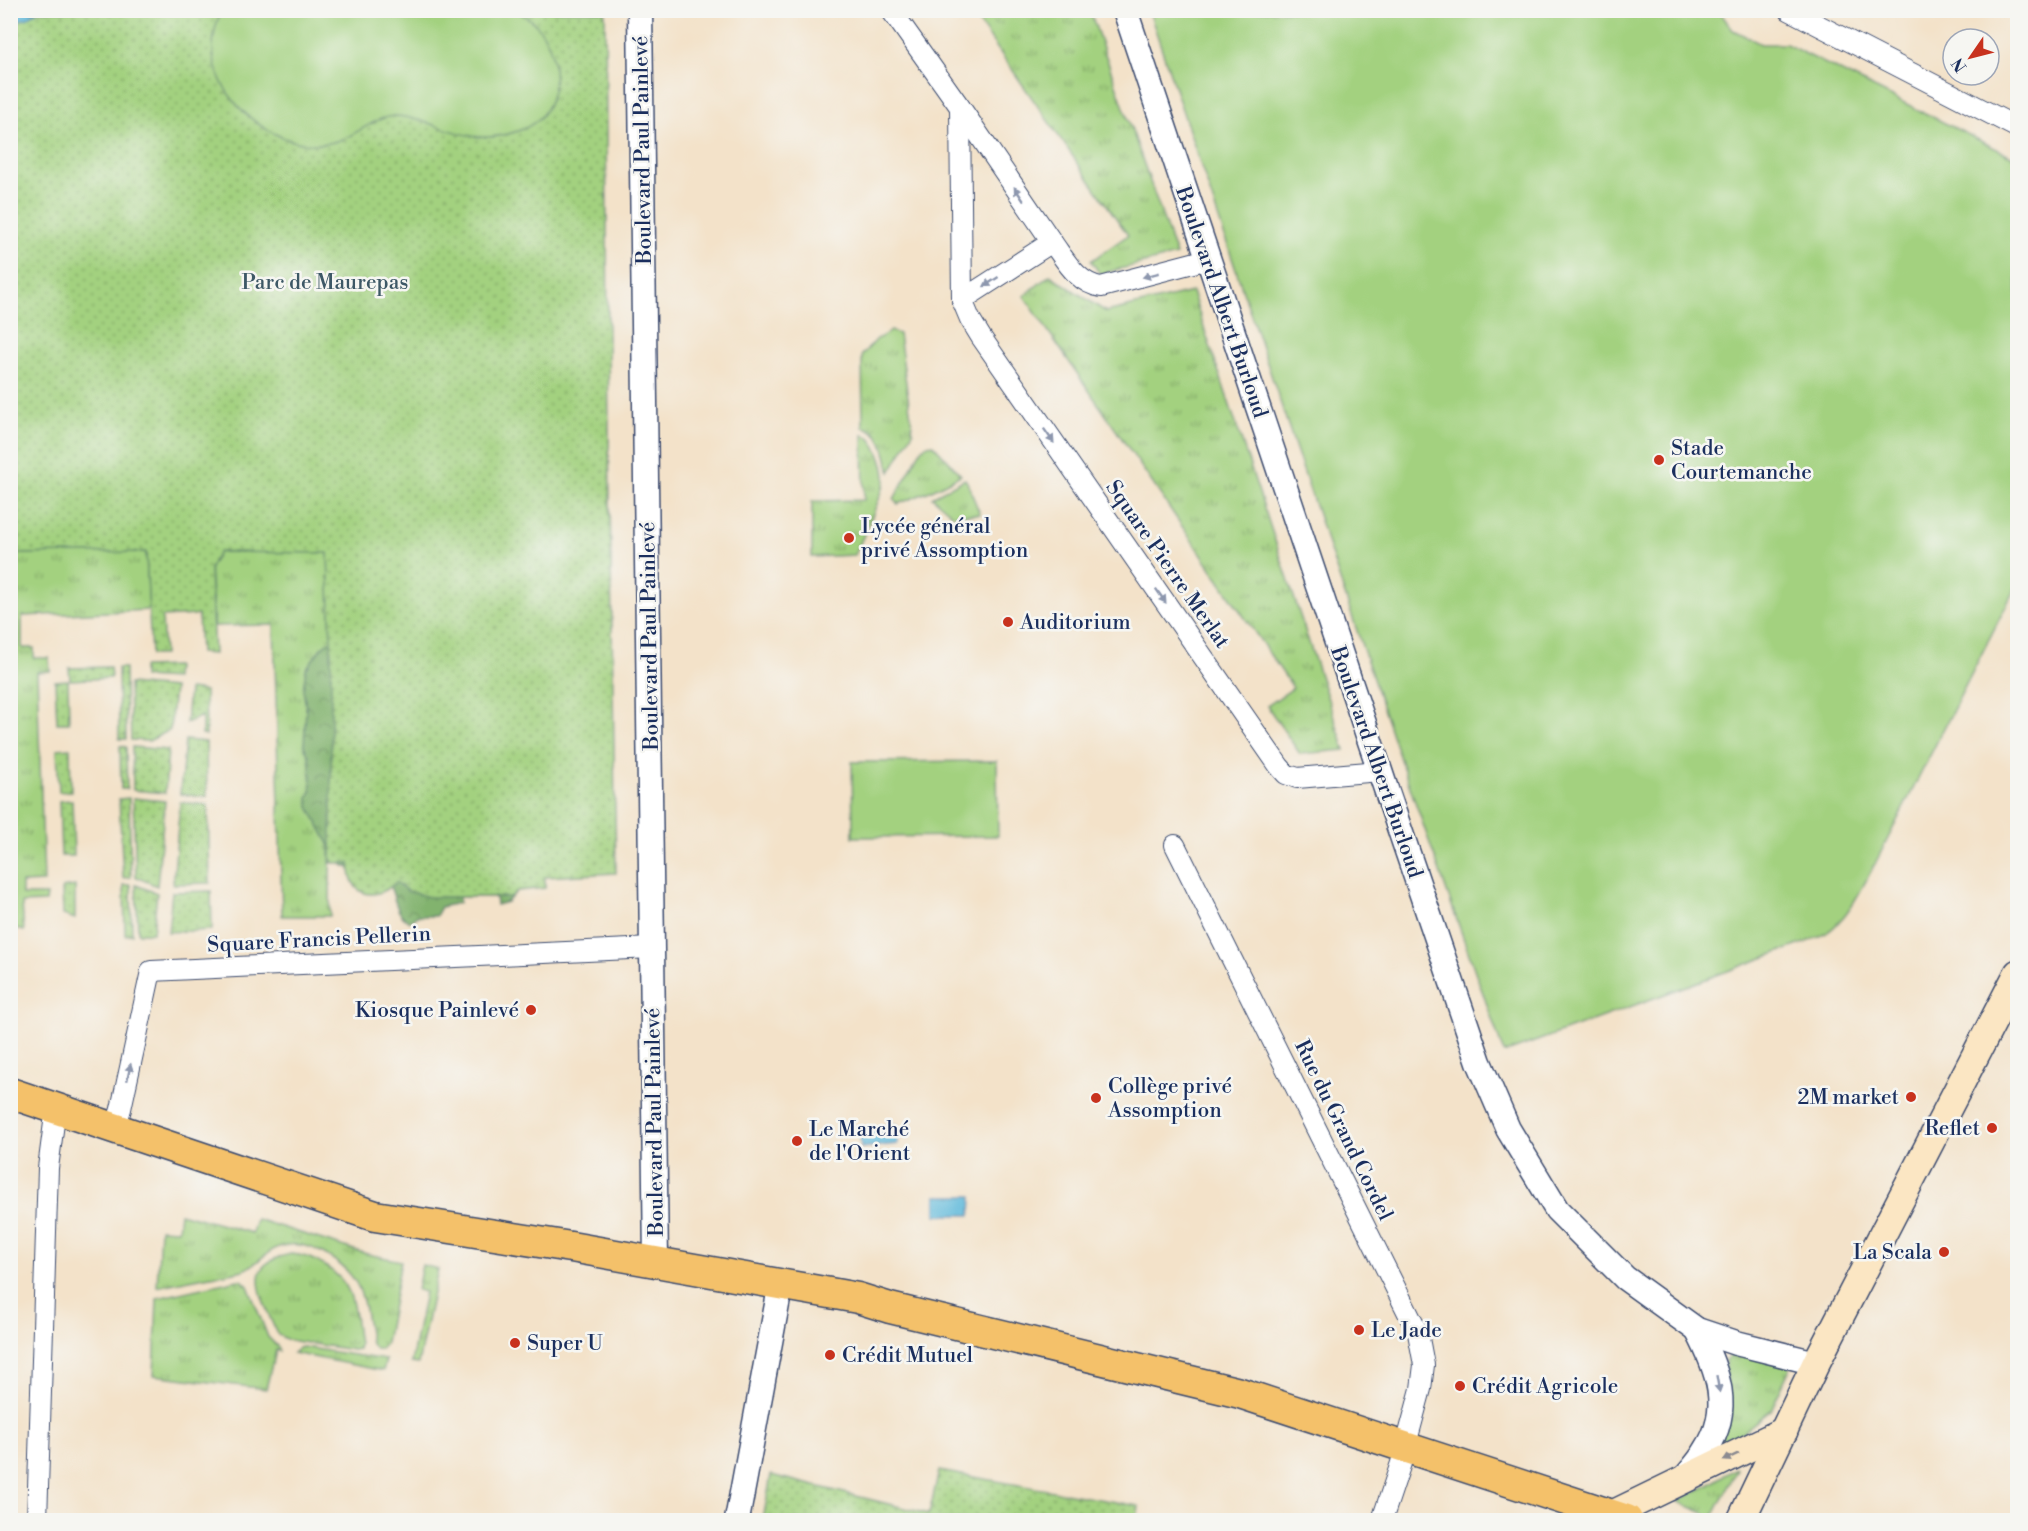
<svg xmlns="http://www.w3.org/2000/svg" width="2028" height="1531" viewBox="0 0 2028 1531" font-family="'Libre Bodoni',serif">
	<defs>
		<pattern id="grass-tufts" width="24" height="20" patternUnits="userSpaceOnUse" patternTransform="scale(1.5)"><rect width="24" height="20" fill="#a3d17f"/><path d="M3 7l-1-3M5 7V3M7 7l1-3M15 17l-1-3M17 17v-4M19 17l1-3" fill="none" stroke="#84aa6b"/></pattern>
		<pattern id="forest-crowns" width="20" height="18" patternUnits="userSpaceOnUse" patternTransform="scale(1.5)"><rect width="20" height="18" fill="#82b36e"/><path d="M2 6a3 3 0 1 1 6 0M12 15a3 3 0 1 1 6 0" fill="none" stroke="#6a925e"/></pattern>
		<pattern id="park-dots" width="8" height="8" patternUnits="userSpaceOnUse" patternTransform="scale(1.5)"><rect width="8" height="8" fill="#a3d17f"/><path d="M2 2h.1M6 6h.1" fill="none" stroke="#84aa6b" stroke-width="1.8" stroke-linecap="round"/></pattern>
	</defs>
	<rect width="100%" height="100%" fill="#f6f6f2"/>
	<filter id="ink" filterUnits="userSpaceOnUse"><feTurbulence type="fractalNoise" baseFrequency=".0167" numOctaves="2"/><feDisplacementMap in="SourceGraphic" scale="12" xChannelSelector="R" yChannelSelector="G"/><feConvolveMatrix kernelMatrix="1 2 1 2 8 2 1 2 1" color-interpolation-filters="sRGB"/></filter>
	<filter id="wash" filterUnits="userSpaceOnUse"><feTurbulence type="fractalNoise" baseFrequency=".008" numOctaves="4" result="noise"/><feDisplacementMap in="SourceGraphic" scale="24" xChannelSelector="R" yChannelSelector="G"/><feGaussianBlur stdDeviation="1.35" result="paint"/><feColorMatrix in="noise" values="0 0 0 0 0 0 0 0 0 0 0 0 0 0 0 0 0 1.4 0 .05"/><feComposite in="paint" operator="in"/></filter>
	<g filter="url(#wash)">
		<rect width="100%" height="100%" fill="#f3e2c9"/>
		<g fill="url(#grass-tufts)" stroke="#5f806e" stroke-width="1.5">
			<polygon points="971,11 1090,11 1176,255 1100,274 1091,261 1128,235"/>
			<polygon points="1050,275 1106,312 1192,292 1345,750 1300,754 1267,706 1293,688 1024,296"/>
			<path d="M891 331 899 334 913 432 890 472C886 456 884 431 863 427L862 355 877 339Z"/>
			<path d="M863 434C876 438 885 466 885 479 886 488 860 543 855 555L812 557V501L864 500Z"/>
			<polygon points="933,444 961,475 930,491 898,504 894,499 922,448 927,445"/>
			<polygon points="965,479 967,482 980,514 953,515 932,497"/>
			<polygon points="328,531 331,643 330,916 282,916 274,625 214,626 210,567 219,552"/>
			<polygon points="109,552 146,552 149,610 22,616 22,648 34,648 34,658 49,658 50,671 37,672 44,882 22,883 22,895 47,895 46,902 22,903 24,931 11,927 11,554"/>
			<path d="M180 1213 252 1233 256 1219 367 1254 401 1261 386 1343 380 1349H376L371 1344C362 1298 366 1277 321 1252 310 1246 295 1242 282 1246 266 1250 258 1265 243 1270 233 1273 222 1274 211 1276 193 1279 175 1283 157 1287L160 1229 178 1230Z"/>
			<path d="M291 1254C312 1255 341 1272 349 1292 356 1308 356 1328 359 1344L358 1349 353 1350 288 1340 278 1335C273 1326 269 1315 265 1305 253 1275 257 1261 291 1254Z"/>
			<polygon points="422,1265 438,1269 418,1364 411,1363 425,1292 417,1290"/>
			<polygon points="238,1280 242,1280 248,1286 268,1337 279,1348 279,1351 276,1350 273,1364 272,1364 266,1389 154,1375 157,1298"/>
			<polygon points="303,1347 386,1360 383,1371 293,1353 299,1348"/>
			<polygon points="1733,1353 1791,1366 1771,1410 1719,1450 1727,1381 1725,1360"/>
			<polygon points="1736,1468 1737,1469 1713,1517 1676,1501 1707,1486"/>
		</g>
		<path fill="url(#forest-crowns)" stroke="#4e7166" stroke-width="1.5" d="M328 642 336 644 517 891 507 902 496 905 495 897H459V903L441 907 436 916H417L409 922C399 915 398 910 394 898 392 890 388 884 387 875L357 794 350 868C339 865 331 857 330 846L309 807 308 798 311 791V776L309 756 304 746 306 707 303 690 306 669 321 648Z"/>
		<g fill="url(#park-dots)" stroke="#5f806e" stroke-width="1.5">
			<path d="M10 11H605L609 437 616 873 545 877V888L517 891 511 897H429L407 891 396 882C374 904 348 895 350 863H331V643L328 553 219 552 210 568 214 654 200 653 198 615 162 617 164 655H151L146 552 11 554Z"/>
			<polygon points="176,666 175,679 143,677 143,667"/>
			<polygon points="110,667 111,678 70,680 69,668"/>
			<polygon points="118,668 125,668 126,739 119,739"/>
			<polygon points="68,680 69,723 57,723 55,681"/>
			<polygon points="129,684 174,688 170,730 149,741 131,740"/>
			<polygon points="189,689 205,691 206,735 202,734 202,716 186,723"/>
			<polygon points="185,740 206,742 207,797 180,794"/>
			<polygon points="120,746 126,747 127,789 121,789"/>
			<polygon points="132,747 168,750 165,793 133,790"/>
			<polygon points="70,748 71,791 59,792 57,749"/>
			<polygon points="129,798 131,877 123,878 119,799"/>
			<polygon points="133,798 165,801 157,886 136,877"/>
			<polygon points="72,800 74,856 61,856 59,801"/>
			<polygon points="180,802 208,805 210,883 173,884"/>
			<polygon points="124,885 131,885 132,934 125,935"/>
			<polygon points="136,885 157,893 153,933 138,933"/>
			<polygon points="75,886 75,919 63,915 62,888"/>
			<polygon points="211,891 212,930 168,932 172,892"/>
			<polygon points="939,1471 1139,1506 1137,1520 763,1520 771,1475 929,1514"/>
		</g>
		<g fill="#a3d17f" stroke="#5f806e" stroke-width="1.5">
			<path d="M221 11H516C524 15 532 20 538 27 562 55 562 114 523 129 486 144 466 136 431 124 419 120 407 116 395 116 372 117 354 139 329 143 280 152 222 107 214 59 211 42 215 26 221 11Z"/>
			<path d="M1149 11H1719L1733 30 1761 44H1786L2017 159V584L1874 866C1861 889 1850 915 1828 932 1822 936 1814 939 1807 942L1504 1053 1401 762Z"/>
			<polygon points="997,761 998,836 853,837 852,762"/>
		</g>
		<g fill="#5cb8da" stroke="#3c749c" stroke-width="1.5">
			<polygon points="11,11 37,11 28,18 20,20"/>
			<polygon points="896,1125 898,1144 861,1148 859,1130"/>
			<polygon points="936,1196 972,1196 971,1215 936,1215"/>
		</g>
	</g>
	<g filter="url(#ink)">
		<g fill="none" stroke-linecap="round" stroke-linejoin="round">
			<g stroke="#3b4a6e" stroke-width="22">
				<g id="minor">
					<polyline points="891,10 960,107 1052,242"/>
					<polyline points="1789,10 2018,128"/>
					<polyline points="960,107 962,300"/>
					<path d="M1208 259 1101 287C1077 283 1066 261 1052 242L962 300 970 319 981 337 1279 766 1286 774 1297 778 1380 771"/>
					<polyline points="1175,845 1418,1333 1424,1365 1421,1389 1401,1463 1382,1520"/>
					<polyline points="115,1129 121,1109 151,971 652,948"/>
					<polyline points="37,1520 48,1168 56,1108"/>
				</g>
			</g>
			<g stroke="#3b4a6e" stroke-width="27">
				<g id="tertiary">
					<polyline points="640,10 656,1262"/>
					<polyline points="1125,10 1387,792 1479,1062 1508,1129 1557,1210 1625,1278 1697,1330 1736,1343 1816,1363"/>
					<path d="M1683 1480C1691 1470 1700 1461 1706 1450 1733 1409 1718 1370 1697 1330"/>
					<polyline points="737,1520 781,1283"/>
				</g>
			</g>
			<g stroke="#3b4a6e" stroke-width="30">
				<g id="secondary">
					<polyline points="1613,1514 1784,1431"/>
					<polyline points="1741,1520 1816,1363 2018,973"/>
				</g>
			</g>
			<g stroke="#3b4a6e" stroke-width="33">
				<polyline id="primary" points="10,1093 375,1216 571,1247 858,1298 890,1308 1240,1393 1627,1520"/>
			</g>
			<use href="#minor" stroke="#fff" stroke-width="20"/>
			<use href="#tertiary" stroke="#fff" stroke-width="24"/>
			<use href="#secondary" stroke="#fbe6c3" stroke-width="27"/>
			<use href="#primary" stroke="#f4c16a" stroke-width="30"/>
		</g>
		<defs><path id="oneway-solid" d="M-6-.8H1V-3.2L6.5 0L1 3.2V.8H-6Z" transform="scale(1.5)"/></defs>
		<g fill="#8d97ae">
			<use href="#oneway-solid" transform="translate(1019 194) rotate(-124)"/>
			<use href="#oneway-solid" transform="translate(1151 275) rotate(165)"/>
			<use href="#oneway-solid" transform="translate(991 282) rotate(147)"/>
			<use href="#oneway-solid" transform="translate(1049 436) rotate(55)"/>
			<use href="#oneway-solid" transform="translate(1161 596) rotate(55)"/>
			<use href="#oneway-solid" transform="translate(129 1072) rotate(-78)"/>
			<use href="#oneway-solid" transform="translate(1718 1384) rotate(80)"/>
		</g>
		<use fill="#8b8a90" href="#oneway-solid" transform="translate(1731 1457) rotate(154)"/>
	</g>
	<g fill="#c8321e" stroke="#f6f6f2" stroke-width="2">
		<circle cx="1659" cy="460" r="6"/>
		<circle cx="849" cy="538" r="6"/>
		<circle cx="1008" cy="622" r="6"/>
		<circle cx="531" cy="1010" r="6"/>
		<circle cx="1911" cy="1097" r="6"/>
		<circle cx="1096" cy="1098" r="6"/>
		<circle cx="1992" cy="1128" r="6"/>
		<circle cx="797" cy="1141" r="6"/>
		<circle cx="1944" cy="1252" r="6"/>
		<circle cx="1359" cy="1330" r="6"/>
		<circle cx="515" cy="1343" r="6"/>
		<circle cx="830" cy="1355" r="6"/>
		<circle cx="1460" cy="1386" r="6"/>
	</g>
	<g text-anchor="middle" stroke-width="5" stroke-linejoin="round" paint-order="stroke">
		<g font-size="21" fill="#1b2f5e" stroke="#f6f6f2">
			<text transform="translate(642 150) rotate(-91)" y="7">Boulevard Paul Painlevé</text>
			<text transform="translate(1222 302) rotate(71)" y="7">Boulevard Albert Burloud</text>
			<text transform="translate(1168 564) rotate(55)" y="7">Square Pierre Merlat</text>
			<text transform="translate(649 636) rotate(-91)" y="7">Boulevard Paul Painlevé</text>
			<text transform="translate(1377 762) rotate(71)" y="7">Boulevard Albert Burloud</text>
			<text transform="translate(319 939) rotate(-3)" y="7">Square Francis Pellerin</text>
			<text transform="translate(654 1122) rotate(-91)" y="7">Boulevard Paul Painlevé</text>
			<text transform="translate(1344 1130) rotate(64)" y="7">Rue du Grand Cordel</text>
		</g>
		<g font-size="21" fill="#3d5866" stroke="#f6f6f2">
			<text x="325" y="289">Parc de Maurepas</text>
		</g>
		<g font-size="21" fill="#1b2f5e" stroke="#f6f6f2" text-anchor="start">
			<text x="1671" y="455">Stade<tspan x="1671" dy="24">Courtemanche</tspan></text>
			<text x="861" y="533">Lycée général<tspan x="861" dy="24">privé Assomption</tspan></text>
			<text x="1020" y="629">Auditorium</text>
			<text x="519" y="1017" text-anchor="end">Kiosque Painlevé</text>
			<text x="1108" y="1093">Collège privé<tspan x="1108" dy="24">Assomption</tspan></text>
			<text x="1899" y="1104" text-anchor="end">2M market</text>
			<text x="1980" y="1135" text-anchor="end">Reflet</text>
			<text x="809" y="1136">Le Marché<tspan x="809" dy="24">de l'Orient</tspan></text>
			<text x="1932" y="1259" text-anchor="end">La Scala</text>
			<text x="1371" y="1337">Le Jade</text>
			<text x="527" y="1350">Super U</text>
			<text x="842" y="1362">Crédit Mutuel</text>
			<text x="1472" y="1393">Crédit Agricole</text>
		</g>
	</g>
	<rect width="2028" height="1531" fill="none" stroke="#f6f6f2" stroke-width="36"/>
	<g transform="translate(1971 57) rotate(235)"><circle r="28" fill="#f6f6f2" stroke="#9ea6b7" stroke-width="1.5"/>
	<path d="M0-4.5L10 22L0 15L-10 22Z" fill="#c8321e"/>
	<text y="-9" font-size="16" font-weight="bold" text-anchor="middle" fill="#1b2f5e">N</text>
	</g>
</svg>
